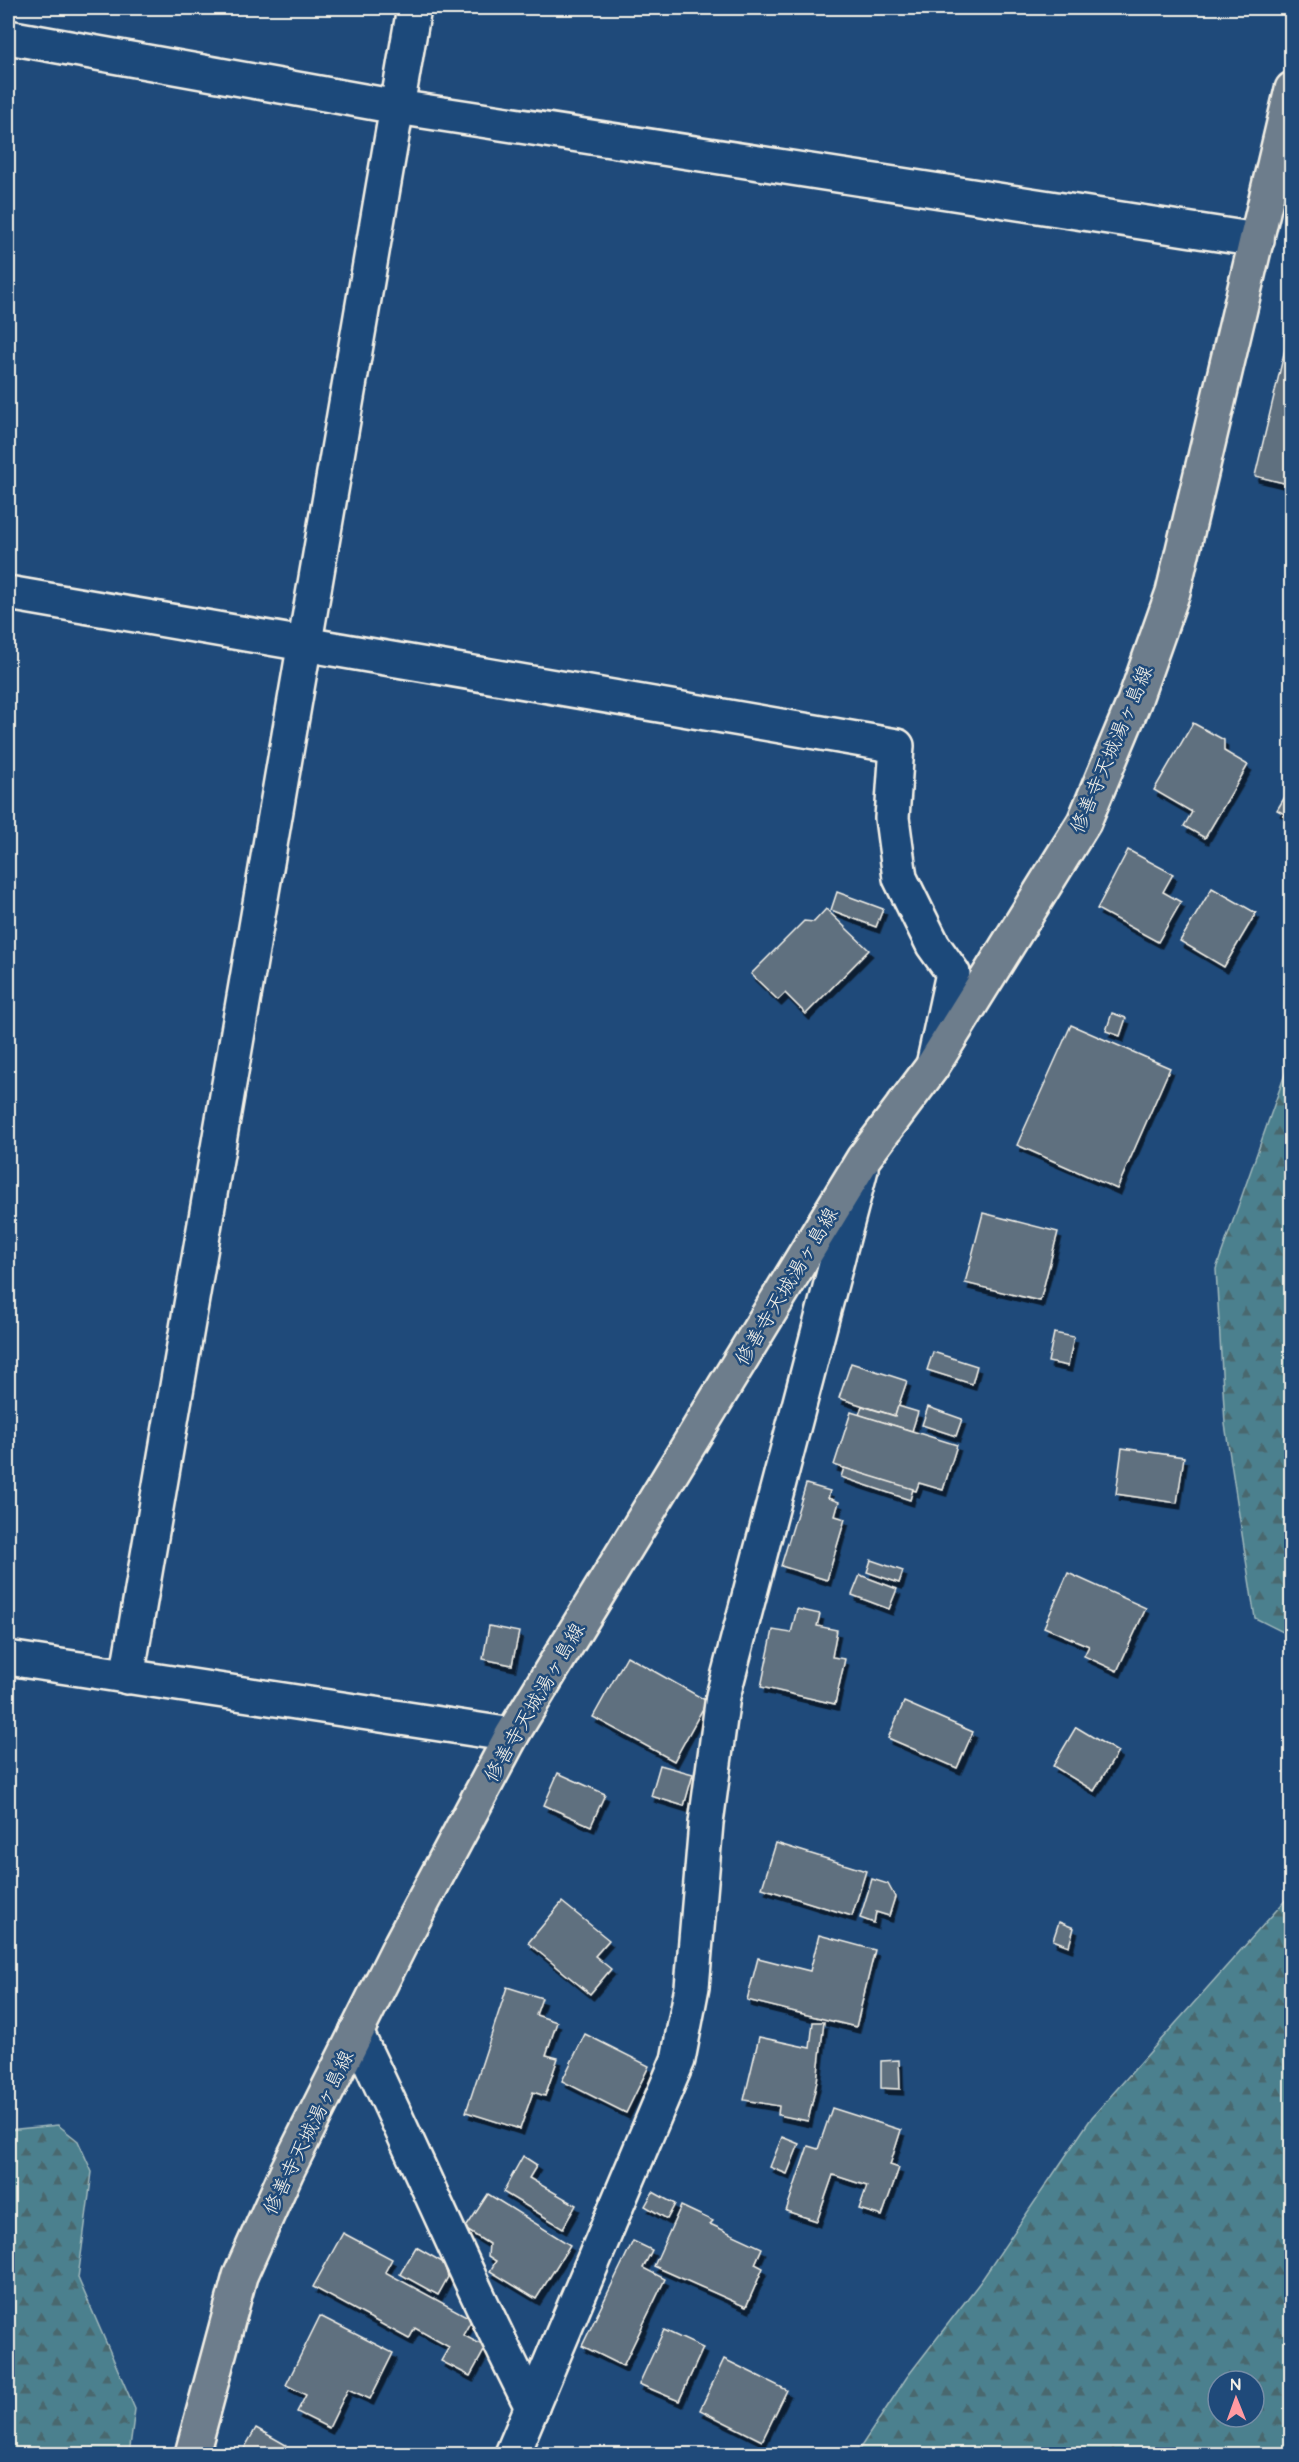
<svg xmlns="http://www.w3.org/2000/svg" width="1299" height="2462" viewBox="0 0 1299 2462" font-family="'Architects Daughter','Klee One',sans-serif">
	<defs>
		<pattern id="forest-firs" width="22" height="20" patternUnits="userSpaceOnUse" patternTransform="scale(1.5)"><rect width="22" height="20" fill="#4b808e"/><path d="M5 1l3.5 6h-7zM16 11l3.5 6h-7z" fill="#4a676e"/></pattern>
		<filter id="shadow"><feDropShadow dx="3.5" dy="6" stdDeviation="0" flood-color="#0009"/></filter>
	</defs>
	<rect width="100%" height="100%" fill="#1f4a7a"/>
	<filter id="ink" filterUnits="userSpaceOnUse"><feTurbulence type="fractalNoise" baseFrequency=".0167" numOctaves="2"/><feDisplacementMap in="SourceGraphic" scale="12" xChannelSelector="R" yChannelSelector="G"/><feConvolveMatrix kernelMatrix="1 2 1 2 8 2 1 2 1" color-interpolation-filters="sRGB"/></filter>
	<g filter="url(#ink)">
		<g fill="url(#forest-firs)" stroke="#a0b8bb" stroke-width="1.5" fill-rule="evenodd">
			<polygon points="1291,1057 1292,1636 1291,1636 1255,1618 1225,1424 1216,1269"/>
			<path d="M1291 1894V2454H856L907 2377 981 2281 1092 2117ZM1218 2381H1254V2417H1218Z"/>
			<polygon points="58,2125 78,2141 92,2172 78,2278 135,2409 129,2454 8,2454 8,2130"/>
		</g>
		<g fill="#5f6f7f" stroke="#f4f1e8" stroke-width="1.5" filter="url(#shadow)">
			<polygon points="1291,324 1292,324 1292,485 1255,476"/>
			<polygon points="1193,723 1224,740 1224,751 1248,765 1205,838 1184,826 1192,812 1154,790"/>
			<polygon points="1292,785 1292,818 1277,810"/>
			<polygon points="1128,850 1173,874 1163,892 1181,902 1158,942 1097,909"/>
			<polygon points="1212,888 1256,913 1224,967 1180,941"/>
			<polygon points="837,892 883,909 876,927 831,910"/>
			<polygon points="826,909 869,950 806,1014 785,993 778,1000 751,974 804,921 814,922"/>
			<polygon points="1112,1013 1126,1018 1120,1036 1106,1031"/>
			<polygon points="1071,1025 1170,1068 1117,1189 1017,1145"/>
			<polygon points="983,1213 1058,1232 1040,1301 965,1283"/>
			<polygon points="1054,1333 1074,1337 1068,1366 1048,1362"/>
			<polygon points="933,1352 977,1366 972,1384 927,1370"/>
			<polygon points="851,1363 907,1381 895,1416 839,1398"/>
			<polygon points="862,1406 895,1416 898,1406 918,1412 912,1431 859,1415"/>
			<polygon points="928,1407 962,1419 956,1436 922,1425"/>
			<polygon points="851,1412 957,1445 943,1490 919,1483 916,1491 834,1465"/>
			<polygon points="1122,1448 1184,1457 1177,1503 1116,1494"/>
			<polygon points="844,1468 913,1489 910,1500 841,1477"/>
			<polygon points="806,1484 830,1491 828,1498 839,1502 835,1516 845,1519 827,1580 781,1566"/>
			<polygon points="871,1560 903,1571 899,1583 867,1572"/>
			<polygon points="1068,1573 1146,1608 1117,1671 1084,1656 1089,1646 1044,1627"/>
			<polygon points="860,1575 897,1589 889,1609 852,1595"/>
			<polygon points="797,1609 820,1614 817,1626 837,1630 832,1657 845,1659 835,1704 761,1687 773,1630 791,1633"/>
			<polygon points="489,1626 519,1632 512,1665 483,1659"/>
			<polygon points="627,1656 707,1701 674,1761 593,1717"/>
			<polygon points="904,1702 973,1732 957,1768 888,1738"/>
			<polygon points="1076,1727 1118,1752 1094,1791 1053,1766"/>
			<polygon points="660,1765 693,1774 684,1806 651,1796"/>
			<polygon points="558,1773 605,1794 591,1826 544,1805"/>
			<polygon points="776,1843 866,1871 852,1916 762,1888"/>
			<polygon points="872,1879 888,1884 895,1897 889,1916 876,1912 874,1923 860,1918"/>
			<polygon points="562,1902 609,1940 595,1956 611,1969 590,1994 528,1943"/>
			<polygon points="1059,1922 1074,1928 1069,1946 1053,1940"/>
			<polygon points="819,1935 875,1950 856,2027 747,2000 758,1958 810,1971"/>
			<polygon points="507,1987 542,1998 536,2015 557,2022 546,2055 558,2058 545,2096 533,2092 520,2129 466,2112"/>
			<polygon points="813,2022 824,2022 817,2081 808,2121 778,2115 779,2106 744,2100 759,2037 810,2048"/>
			<polygon points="585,2034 649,2066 626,2113 562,2081"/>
			<polygon points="899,2060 900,2089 881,2088 881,2061"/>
			<polygon points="832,2108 901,2130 890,2165 899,2168 882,2216 859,2209 867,2186 833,2175 817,2221 786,2211 808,2146 818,2149"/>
			<polygon points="782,2137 799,2144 787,2174 770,2167"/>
			<polygon points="523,2156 537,2165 529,2178 576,2205 563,2228 503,2192"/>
			<polygon points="653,2192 675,2204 667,2219 645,2206"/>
			<polygon points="488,2194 570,2245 536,2299 490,2271 496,2261 488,2256 489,2244 465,2229"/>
			<polygon points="681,2206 713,2221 710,2224 762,2248 755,2264 763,2268 746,2307 654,2266"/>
			<polygon points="343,2233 392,2259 385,2272 472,2319 463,2335 486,2347 470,2376 441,2361 449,2347 415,2328 409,2339 313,2287"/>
			<polygon points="633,2241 652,2250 643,2268 665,2279 623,2366 582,2346"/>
			<polygon points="416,2247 444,2263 448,2277 438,2295 400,2274"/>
			<polygon points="320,2316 393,2353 370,2399 348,2389 329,2428 297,2412 306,2395 286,2385"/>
			<polygon points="664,2330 703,2348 679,2401 639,2384"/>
			<polygon points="724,2359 787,2390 762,2441 700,2410"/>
			<polygon points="256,2428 286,2445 280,2454 241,2454"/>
		</g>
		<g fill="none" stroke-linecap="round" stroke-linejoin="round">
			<g stroke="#f4f1e8" stroke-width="38">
				<g id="minor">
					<polyline points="8,37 397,107 1257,240"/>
					<polyline points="8,593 897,746 892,818 900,878 933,945 953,973 934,1061"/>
					<polyline points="8,1658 512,1735"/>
					<polyline points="127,1677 414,8"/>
					<path d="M356 2032C416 2156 469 2284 532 2407"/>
					<polyline points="512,2454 678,2060 692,1987 706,1823 723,1696 861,1169"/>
				</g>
			</g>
			<g stroke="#f4f1e8" stroke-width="38">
				<polyline id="major" points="192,2454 240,2276 287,2171 401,1943 512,1735 863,1159 932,1067 1084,822 1134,702 1173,592 1292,89"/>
			</g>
			<use href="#minor" stroke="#1f4a7a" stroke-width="33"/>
			<use href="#major" stroke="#6d7d8c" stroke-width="33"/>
		</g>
	</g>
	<g text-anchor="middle" stroke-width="5" stroke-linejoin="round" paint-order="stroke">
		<g font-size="20" fill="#f4f1e8" stroke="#1f4a7a">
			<text transform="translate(1111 749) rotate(-67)" y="7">修善寺天城湯ヶ島線</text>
			<text transform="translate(786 1286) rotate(-59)" y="7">修善寺天城湯ヶ島線</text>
			<text transform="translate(534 1702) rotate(-60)" y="7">修善寺天城湯ヶ島線</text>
			<text transform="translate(308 2132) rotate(-64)" y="7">修善寺天城湯ヶ島線</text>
		</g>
	</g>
	<rect width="1299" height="2462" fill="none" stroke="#1f4a7a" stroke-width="30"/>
	<rect x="15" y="15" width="1269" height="2432" fill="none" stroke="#f4f1e8" stroke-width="2" filter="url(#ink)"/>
	<g transform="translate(1236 2399) rotate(359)"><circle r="28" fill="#1f4a7a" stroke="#748da6" stroke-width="1.5"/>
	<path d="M0-4.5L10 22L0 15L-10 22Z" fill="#ff9aa2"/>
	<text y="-9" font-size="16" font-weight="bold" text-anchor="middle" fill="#f4f1e8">N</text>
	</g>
</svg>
